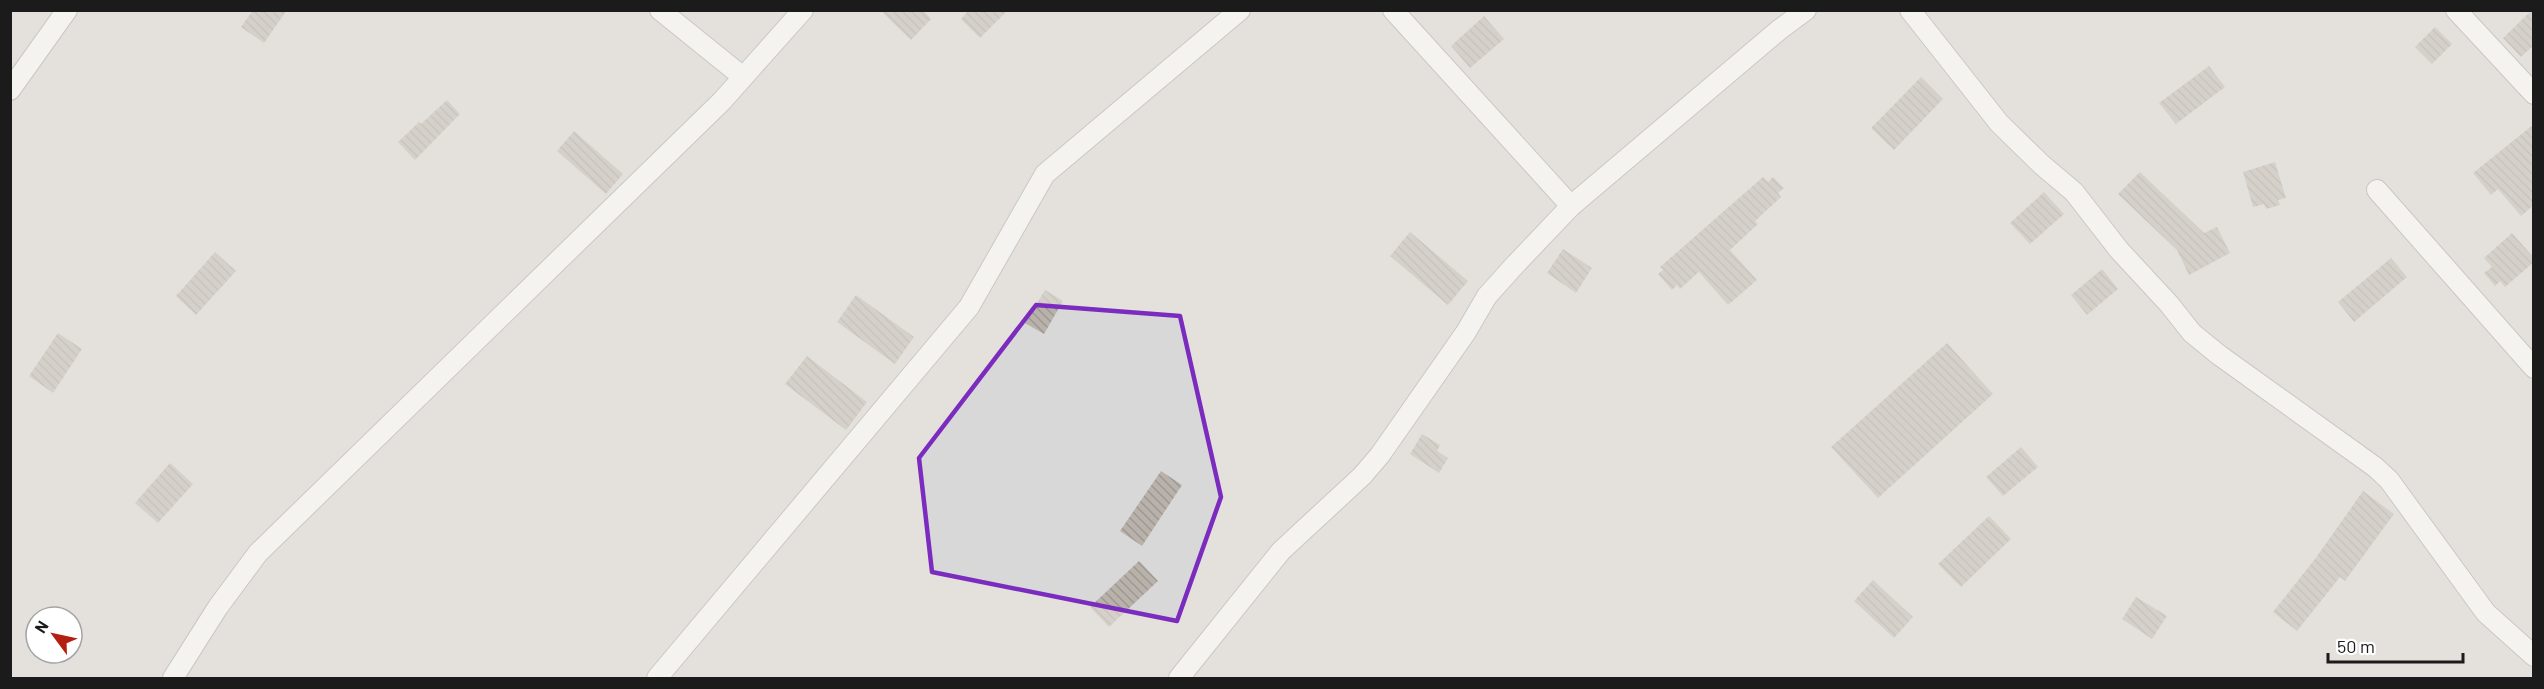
<svg xmlns="http://www.w3.org/2000/svg" width="2544" height="689" viewBox="0 0 2544 689" font-family="Barlow,sans-serif">
	<defs>
		<pattern id="building-back-hatch" width="6" height="6" patternUnits="userSpaceOnUse" patternTransform="scale(1.5)"><rect width="6" height="6" fill="#b8b2ab"/><path d="M-1 5l2 2M0 0l6 6M5-1l2 2" fill="none" stroke="#9e9893"/></pattern>
	</defs>
	<rect width="100%" height="100%" fill="#ece9e1"/>
	<path fill="#d9d8d8" fill-rule="evenodd" d="M10 11H2533V678H11ZM36 617H72V653H36Z"/>
	<g fill="url(#building-back-hatch)">
		<polygon points="253,10 287,10 264,43 241,27"/>
		<polygon points="880,10 923,10 931,19 911,40"/>
		<polygon points="969,10 1008,10 980,38 961,19"/>
		<polygon points="2532,10 2534,45 2521,57 2503,38"/>
		<polygon points="1484,16 1504,39 1470,68 1451,46"/>
		<polygon points="2435,27 2452,44 2432,64 2415,47"/>
		<polygon points="2209,66 2225,87 2176,124 2159,103"/>
		<polygon points="1921,77 1943,99 1894,150 1871,128"/>
		<polygon points="447,100 460,114 415,160 398,142 419,122 421,124"/>
		<polygon points="2534,124 2534,205 2521,216 2498,189 2491,195 2473,173"/>
		<polygon points="574,131 623,174 606,194 557,151"/>
		<polygon points="2275,162 2286,198 2278,200 2280,205 2266,209 2264,204 2253,207 2243,172"/>
		<polygon points="2140,172 2204,233 2217,227 2230,253 2189,275 2177,250 2118,194"/>
		<polygon points="1763,177 1768,182 1773,177 1784,188 1778,193 1781,197 1755,221 1758,224 1730,250 1757,280 1728,305 1699,272 1680,289 1677,285 1672,290 1658,274 1663,270 1660,267"/>
		<polygon points="2044,192 2064,214 2030,244 2010,223"/>
		<polygon points="1410,232 1468,281 1448,305 1390,256"/>
		<polygon points="2512,233 2534,258 2534,262 2505,287 2500,281 2495,286 2484,273 2492,267 2484,258"/>
		<polygon points="1563,249 1592,268 1576,293 1547,273"/>
		<polygon points="215,252 236,271 196,315 176,296"/>
		<polygon points="2391,258 2407,277 2354,322 2338,302"/>
		<polygon points="2102,269 2118,289 2087,315 2071,295"/>
		<polygon points="1045,290 1063,301 1044,334 1025,323"/>
		<polygon points="856,295 914,337 895,364 837,322"/>
		<polygon points="58,333 82,349 53,393 29,376"/>
		<polygon points="1947,343 1993,394 1878,498 1831,447"/>
		<polygon points="807,356 867,402 846,430 785,384"/>
		<polygon points="1422,434 1440,445 1437,451 1448,458 1439,473 1410,454"/>
		<polygon points="2021,447 2038,467 2003,496 1986,477"/>
		<polygon points="170,463 193,484 158,523 135,503"/>
		<polygon points="1161,471 1182,485 1142,546 1120,531"/>
		<polygon points="2363,491 2394,514 2345,581 2340,577 2297,631 2273,612 2315,559"/>
		<polygon points="1989,516 2011,539 1961,587 1938,564"/>
		<polygon points="1139,561 1158,581 1109,627 1090,607"/>
		<polygon points="1873,580 1913,617 1894,638 1854,601"/>
		<polygon points="2136,597 2167,616 2152,639 2122,619"/>
	</g>
	<g fill="none" stroke-linecap="round" stroke-linejoin="round">
		<g stroke="#9f9f9f" stroke-width="22">
			<g id="minor">
				<polyline points="660,10 743,77"/>
				<polyline points="1393,10 1571,206"/>
				<polyline points="1910,10 1999,123 2042,165 2074,192 2119,250 2169,304 2192,333 2219,355 2375,467 2389,480 2486,613 2534,656"/>
				<polyline points="2456,10 2534,94"/>
				<polyline points="10,90 67,10"/>
				<polyline points="2377,190 2534,368"/>
				<polyline points="173,678 218,607 258,553 722,101 803,10"/>
				<polyline points="657,678 969,307 1045,174 1240,10"/>
				<polyline points="1179,678 1281,551 1362,476 1380,455 1466,332 1487,296 1514,266 1571,206 1779,30 1806,10"/>
			</g>
		</g>
		<use href="#minor" stroke="#fff" stroke-width="20"/>
	</g>
	<path d="M0 0H2544V689H0ZM1036 305 1180 316 1221 497 1177 621 932 572 919 458Z" fill="#ece9e1" fill-opacity=".55" fill-rule="evenodd"/>
	<path fill="none" stroke="#7b2cbf" stroke-width="4.5" stroke-linejoin="round" d="M1036 305 1180 316 1221 497 1177 621 932 572 919 458Z"/>
	<rect width="2544" height="689" fill="none" stroke="#1b1b1b" stroke-width="24"/>
	<g transform="translate(54 635) rotate(303)"><circle r="28" fill="#ffffff" stroke="#a4a4a4" stroke-width="1.5"/>
	<path d="M0-4.5L10 22L0 15L-10 22Z" fill="#b41f12"/>
	<text y="-9" font-size="16" font-weight="bold" text-anchor="middle" fill="#1b1b1b">N</text>
	</g>
	<path d="M2328 653v9h135v-9" fill="none" stroke="#1b1b1b" stroke-width="3"/>
	<text x="2337" y="653" font-size="18" fill="#1b1b1b" stroke="#ffffff" stroke-width="4.5" paint-order="stroke">50 m</text>
</svg>
